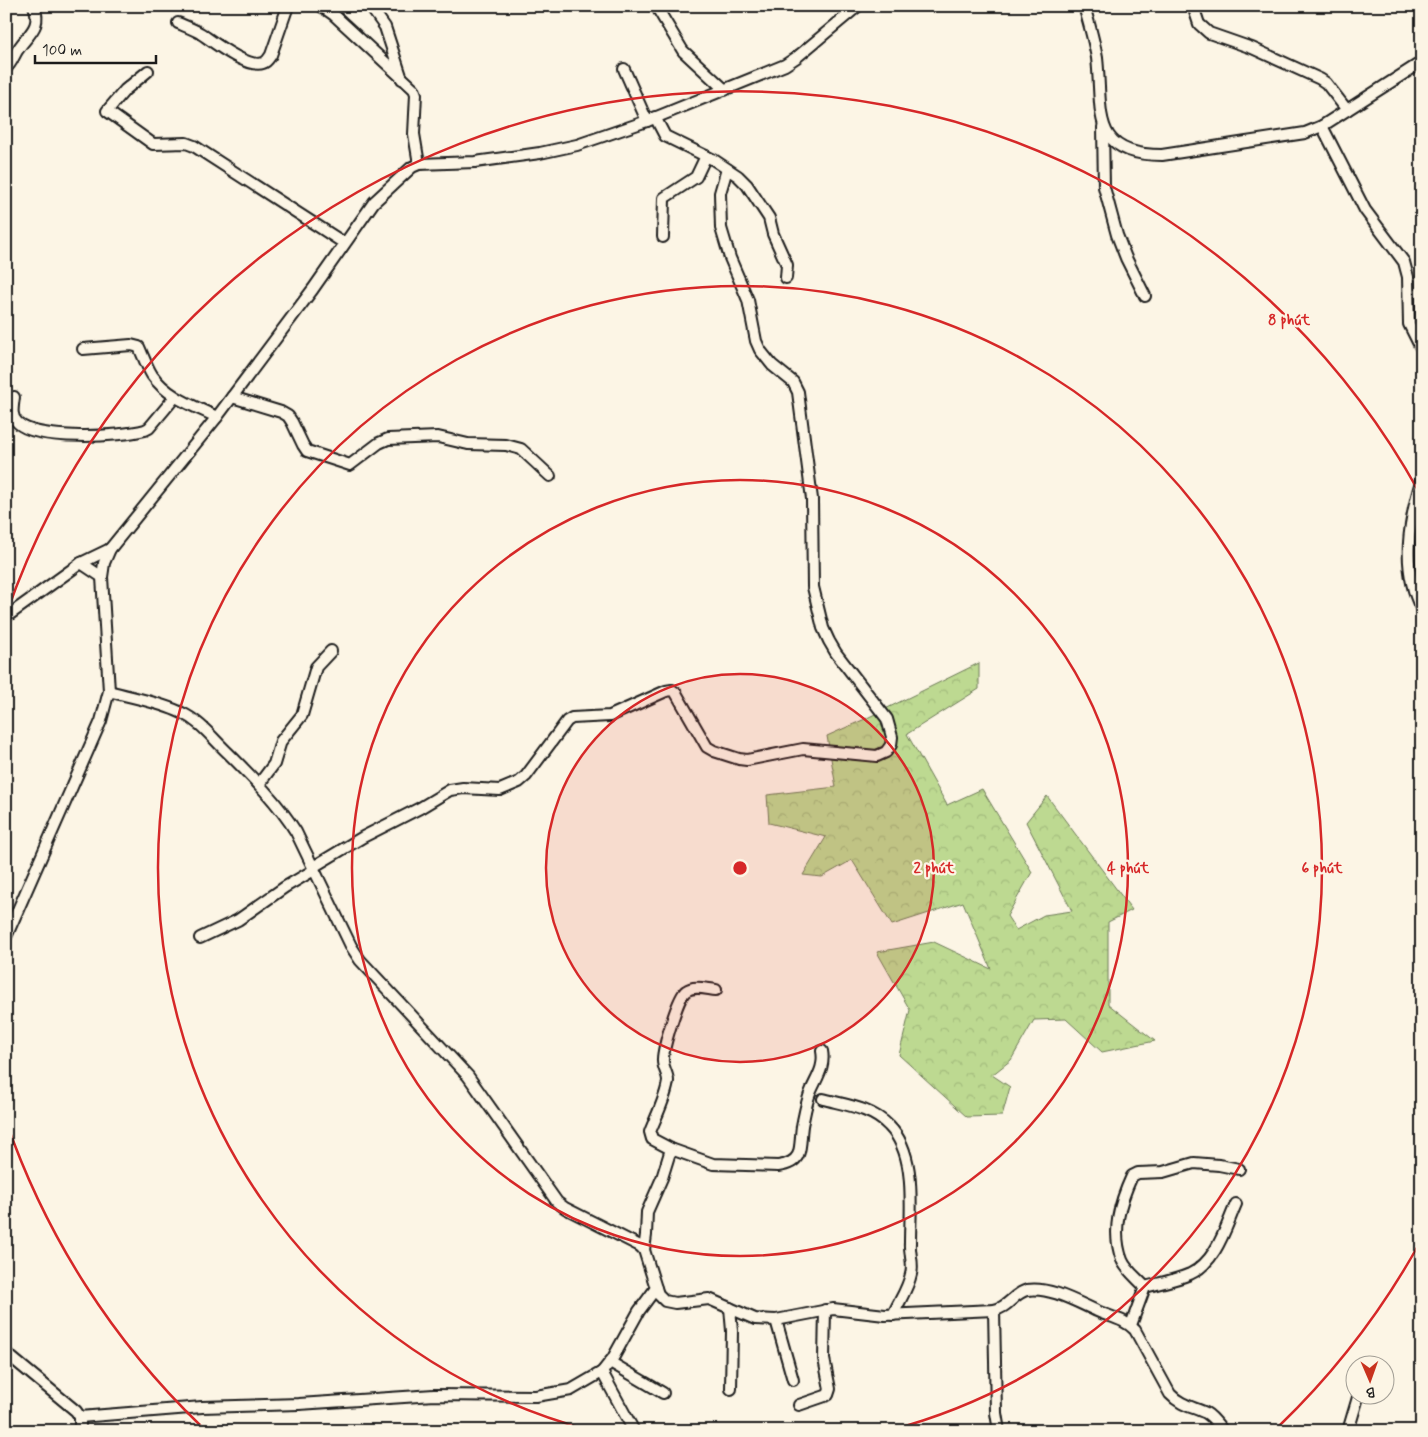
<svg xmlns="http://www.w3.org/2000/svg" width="1428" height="1437" viewBox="0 0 1428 1437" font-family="Mynerve,sans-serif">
	<defs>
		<pattern id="forest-crowns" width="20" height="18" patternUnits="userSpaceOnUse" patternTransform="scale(1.25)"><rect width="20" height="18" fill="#bdd991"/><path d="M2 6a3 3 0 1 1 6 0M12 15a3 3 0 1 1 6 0" fill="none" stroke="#a2ba7c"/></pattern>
	</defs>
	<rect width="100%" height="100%" fill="#fcf5e5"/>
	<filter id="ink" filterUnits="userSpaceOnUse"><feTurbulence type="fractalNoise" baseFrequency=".02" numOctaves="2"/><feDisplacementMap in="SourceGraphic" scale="10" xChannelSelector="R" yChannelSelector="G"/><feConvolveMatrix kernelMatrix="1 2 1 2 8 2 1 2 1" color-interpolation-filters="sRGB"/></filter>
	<g filter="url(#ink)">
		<polygon fill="url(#forest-crowns)" stroke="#6c7a56" points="979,663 979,689 907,734 947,805 982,789 1032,872 1007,916 1016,930 1044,915 1072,911 1026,822 1047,796 1132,910 1108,922 1108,1004 1155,1041 1102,1052 1066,1019 1034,1020 1011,1060 992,1075 1010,1087 1002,1116 967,1117 899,1055 910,1010 877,952 934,942 991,969 963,902 892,925 852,860 822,877 803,875 826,837 769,823 767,795 836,787 827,736 865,719"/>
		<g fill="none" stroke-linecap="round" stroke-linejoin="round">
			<g stroke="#1c1c1c" stroke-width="14">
				<g id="minor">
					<polyline points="321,6 334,15 414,89 416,94 414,134 419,164"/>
					<polyline points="370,6 385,27 402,79"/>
					<polyline points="656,6 683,51 725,90"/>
					<path d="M1084 6C1089 23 1094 41 1097 58 1103 111 1089 155 1162 155L1305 133 1322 126 1422 62"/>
					<polyline points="1193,6 1199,24 1209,33 1252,48 1320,79 1326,83 1347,110"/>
					<path d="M178 23C185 26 193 29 200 33 212 41 247 69 263 63 267 62 269 58 271 55L288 6"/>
					<path d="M6 68C13 62 14 54 19 48 29 33 42 27 34 6"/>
					<polyline points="624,69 647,121"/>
					<polyline points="148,71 125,90 107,111 153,144 186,143 194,146 344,243"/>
					<polyline points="655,117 665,136 714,160 738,176 747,185 769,218 773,234 787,265 786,278"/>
					<polyline points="1322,126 1365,210 1404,262 1408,277 1409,324 1422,350"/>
					<polyline points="1103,127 1104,187 1117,235 1126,258 1145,296"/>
					<polyline points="663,237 664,198 696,177 706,156"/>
					<path d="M83 349 131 345 139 347C143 356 147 367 152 375 167 397 194 406 217 417"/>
					<path d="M14 397C13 406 10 417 18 423 37 441 120 437 145 430L149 428 175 397"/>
					<polyline points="232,397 281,412 288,416 292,422 303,445 307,451 350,465 379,443 388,439 438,437 468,444 506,445 521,449 550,476"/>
					<path d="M1422 478C1409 521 1400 568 1422 610"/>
					<polyline points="81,563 102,577"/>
					<polyline points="6,617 81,563 110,549"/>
					<path d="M109 691C133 698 160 702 182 713 199 721 210 735 223 748 249 774 276 800 296 832L351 946 360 960 468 1076 557 1202 565 1208 640 1246 644 1250 656 1288 658 1294 665 1301 675 1303 709 1299 755 1319 776 1320 833 1309 885 1315 994 1310C1008 1308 1014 1293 1027 1290 1049 1286 1077 1302 1097 1311 1110 1317 1125 1319 1135 1330L1170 1394C1180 1405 1193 1407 1206 1413 1213 1417 1218 1425 1223 1431"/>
					<polyline points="259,784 274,764 281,741 302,715 316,667 331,651"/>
					<polyline points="313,867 363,837 420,808 450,790 463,788 500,790 519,782 526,776 567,721 572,718 610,716 666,691 672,690 676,693 707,747 714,751 739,759 747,760 803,749 877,756 886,752 891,745 892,737 887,719 836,653 829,641 823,628 813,587 812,499 798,392 793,382 772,365 760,350 756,341 748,300 730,258 721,228 720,193 727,169"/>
					<polyline points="6,937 101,721 109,691 102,577 104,563 110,549 217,417 313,289 374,202 412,167 419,164 475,162 540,153 577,145 647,121 785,65 797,57 858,6"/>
					<polyline points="200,938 238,920 285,887 314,870"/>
					<path d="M716 990C706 989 694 985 686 991 678 996 663 1049 663 1059 662 1067 668 1073 668 1081 667 1095 655 1119 650 1132L652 1139 671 1149 713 1164 778 1166C786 1165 794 1163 798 1155 802 1145 800 1132 803 1121 805 1111 807 1100 811 1091 817 1077 825 1067 822 1051"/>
					<path d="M823 1099C846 1105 872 1108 889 1126 917 1154 910 1207 910 1243 909 1253 914 1264 911 1274 908 1289 899 1301 893 1315"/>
					<polyline points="644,1250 646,1235 647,1212 662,1178 671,1149"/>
					<path d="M1145 1287C1138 1279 1126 1270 1122 1260 1111 1231 1120 1202 1132 1176L1138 1173 1163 1172 1194 1163 1219 1165 1239 1169"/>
					<polyline points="730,1308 732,1331 731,1389"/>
					<polyline points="994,1310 996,1413 999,1431"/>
					<polyline points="776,1320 793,1380"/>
					<path d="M1131 1325 1145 1287C1160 1283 1176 1280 1190 1274 1216 1262 1225 1229 1236 1204"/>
					<polyline points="6,1353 76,1411 80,1417 80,1431"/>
					<polyline points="610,1362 663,1393"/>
					<polyline points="602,1372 634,1431"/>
					<polyline points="799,1405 828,1395 830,1389 824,1359 825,1310"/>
					<polyline points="80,1417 202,1407 299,1404 434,1395 536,1396 571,1390 602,1372 613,1358 639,1311 656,1288"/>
					<polyline points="1348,1431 1359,1394"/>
				</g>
			</g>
			<use href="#minor" stroke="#fcf5e5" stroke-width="10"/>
		</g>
	</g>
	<circle cx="740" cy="868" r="194" fill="#d62828" fill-opacity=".12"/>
	<g fill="none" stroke="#d62828" stroke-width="2.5">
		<circle cx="740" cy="868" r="194"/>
		<circle cx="740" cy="868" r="388"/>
		<path d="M589 1430A582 582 0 1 1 891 1430"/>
		<path d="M1419 1244A776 776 0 0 1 1279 1426M201 1426A776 776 0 0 1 6 1121M6 615A776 776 0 0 1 1419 492"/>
	</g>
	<circle cx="740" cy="868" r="8" fill="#d62828" stroke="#fcf5e5" stroke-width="2.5"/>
	<g font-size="15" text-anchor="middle" font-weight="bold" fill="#d62828" stroke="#fcf5e5" stroke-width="4.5" stroke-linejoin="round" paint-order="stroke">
		<text x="1289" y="325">8 phút</text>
		<text x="934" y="873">2 phút</text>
		<text x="1128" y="873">4 phút</text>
		<text x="1322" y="873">6 phút</text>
	</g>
	<rect width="1428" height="1437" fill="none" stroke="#fcf5e5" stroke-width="25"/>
	<rect x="12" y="12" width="1403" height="1412" fill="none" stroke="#1c1c1c" stroke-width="2" filter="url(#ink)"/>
	<g transform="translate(1370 1380) rotate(178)"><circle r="24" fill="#fcf5e5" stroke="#a29e95"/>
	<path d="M0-4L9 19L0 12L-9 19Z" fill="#c8321e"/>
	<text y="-8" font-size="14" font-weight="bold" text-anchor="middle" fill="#1c1c1c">B</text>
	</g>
	<path d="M35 55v8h121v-8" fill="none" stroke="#1c1c1c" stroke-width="2.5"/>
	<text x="42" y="55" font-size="15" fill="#1c1c1c" stroke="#fcf5e5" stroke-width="4" paint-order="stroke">100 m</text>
</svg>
